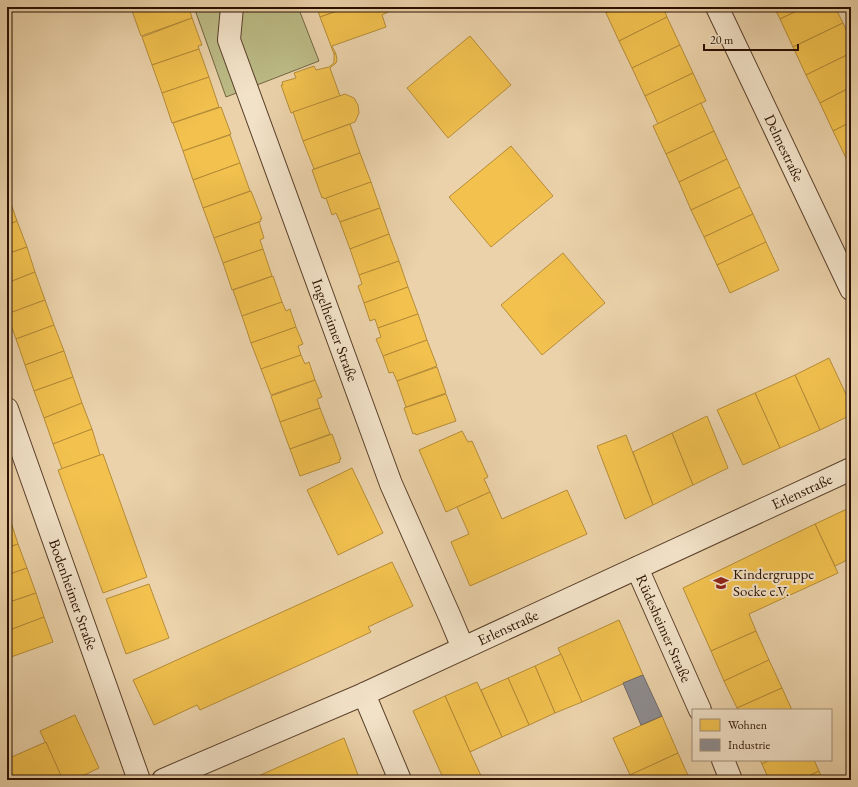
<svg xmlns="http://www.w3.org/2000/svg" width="858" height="787" viewBox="0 0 858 787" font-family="'EB Garamond',serif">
	<rect width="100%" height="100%" fill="#ebd2aa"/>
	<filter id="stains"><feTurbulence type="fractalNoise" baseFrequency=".005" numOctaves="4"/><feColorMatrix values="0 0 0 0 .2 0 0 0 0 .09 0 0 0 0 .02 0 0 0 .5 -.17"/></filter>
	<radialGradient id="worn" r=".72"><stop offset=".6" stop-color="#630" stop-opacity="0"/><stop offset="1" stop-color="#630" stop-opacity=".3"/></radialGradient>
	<polygon fill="#bcbb86" stroke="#736643" points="194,7 298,7 319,61 226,97"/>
	<g fill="#f2c14e" stroke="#b68c37">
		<polygon points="134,7 189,7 192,18 141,36 131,8"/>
		<polygon points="312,7 349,7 320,17 317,8 313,9"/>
		<polygon points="349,7 387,7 388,12 382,15 386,27 332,46 336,54 334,54 320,17"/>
		<polygon points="603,7 618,7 606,13"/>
		<polygon points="618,7 663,7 667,17 619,41 606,13"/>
		<polygon points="774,7 805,7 780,19"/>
		<polygon points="805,7 835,7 843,23 793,47 780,19"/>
		<polygon points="667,17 680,45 632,68 619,41"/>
		<polygon points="192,18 202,45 198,46 199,49 152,65 142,37"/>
		<polygon points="843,23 851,40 851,53 806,75 793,47"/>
		<polygon points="470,36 511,85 448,138 407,88"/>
		<polygon points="680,45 693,73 645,96 632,68"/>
		<polygon points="199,49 209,77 162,93 152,65"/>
		<polygon points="851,53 851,87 820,103 806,75"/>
		<polygon points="334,54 336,54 337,60 336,63 330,68 340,96 291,113 281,85 283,85 282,82 296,78 294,73 314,66 316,70 329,67 334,63"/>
		<polygon points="693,73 706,101 658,124 645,96"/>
		<polygon points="209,77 219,107 172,123 162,93"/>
		<polygon points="851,87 851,122 833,131 820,103"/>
		<polygon points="345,94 354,98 358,105 359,113 355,122 303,141 293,112"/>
		<polygon points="701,103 714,131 666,154 653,126"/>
		<polygon points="221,107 231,134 183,151 173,123"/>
		<polygon points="851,122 851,156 846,158 833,131"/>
		<polygon points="350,124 360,153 314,169 303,141"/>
		<polygon points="714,131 727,159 679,182 666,154"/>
		<polygon points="230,135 240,163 193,180 183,151"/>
		<polygon points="511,146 553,196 491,247 449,197"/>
		<polygon points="360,153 371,182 324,199 323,197 322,198 312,170"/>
		<polygon points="851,156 851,168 846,158"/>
		<polygon points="727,159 740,187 691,210 679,182"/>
		<polygon points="240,163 250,191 203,208 193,180"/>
		<polygon points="371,182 380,208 340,222 336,213 332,215 326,198"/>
		<polygon points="740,187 753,214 704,237 691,210"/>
		<polygon points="251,191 262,219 260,219 261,221 214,238 203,208"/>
		<polygon points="7,195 8,195 17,221 7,225"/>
		<polygon points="380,208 389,234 350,249 340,222"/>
		<polygon points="753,214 766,242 717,265 704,237"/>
		<polygon points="17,221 27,247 7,254 7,225"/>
		<polygon points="259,222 264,238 260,240 263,249 223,263 214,238"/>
		<polygon points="389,234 399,261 359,275 350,249"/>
		<polygon points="766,242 779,270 730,293 717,265"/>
		<polygon points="27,247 35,272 7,283 7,254"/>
		<polygon points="263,249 272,276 232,290 223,263"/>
		<polygon points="563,253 605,303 542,355 501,305"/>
		<polygon points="399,261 408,287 364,303 358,286 362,284 359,275"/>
		<polygon points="35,272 45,300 7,314 7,283"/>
		<polygon points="273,276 282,302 242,316 233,290"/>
		<polygon points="408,287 418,314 378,328 375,319 370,321 364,303"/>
		<polygon points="45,300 54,325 16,339 7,314"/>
		<polygon points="282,302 286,311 290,309 296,327 251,343 242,316"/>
		<polygon points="418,314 427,340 383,356 376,339 381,337 378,328"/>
		<polygon points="54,325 64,351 25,365 16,339"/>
		<polygon points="296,327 303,344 298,346 301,355 261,369 251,343"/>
		<polygon points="427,340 437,366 397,381 393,372 389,373 383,356"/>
		<polygon points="64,351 73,377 34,391 25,365"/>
		<polygon points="301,355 305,364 309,362 315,380 271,395 261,369"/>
		<polygon points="829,358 851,405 851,415 820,430 795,375"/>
		<polygon points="437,367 446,393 406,407 397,381"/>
		<polygon points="795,375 820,430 780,448 755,393"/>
		<polygon points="73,377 82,403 44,418 34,391"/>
		<polygon points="315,380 322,397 317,399 320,408 280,422 271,396"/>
		<polygon points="755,393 780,448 743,465 717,410"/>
		<polygon points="446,394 456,421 416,435 415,433 413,434 404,408"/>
		<polygon points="82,403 92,429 53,444 44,418"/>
		<polygon points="320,408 330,434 290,449 280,422"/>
		<polygon points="707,416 728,468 693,485 672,433"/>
		<polygon points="92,429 100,455 62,469 53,444"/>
		<polygon points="462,431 468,442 472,441 488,477 484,479 490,492 446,512 419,450"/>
		<polygon points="672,433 693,485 653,505 633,452"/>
		<polygon points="332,434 341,459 339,460 340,462 300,476 290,449"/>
		<polygon points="626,435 653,505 625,519 597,446"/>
		<polygon points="103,454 147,577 103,593 58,470"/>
		<polygon points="352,468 383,533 338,555 307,490"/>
		<polygon points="567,490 587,534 470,586 451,542 469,534 457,507 490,492 502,519"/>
		<polygon points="849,508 851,512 851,558 835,566 815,524"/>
		<polygon points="10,519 18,544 7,548 7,520"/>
		<polygon points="815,524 838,573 749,614 756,631 711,651 683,588"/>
		<polygon points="18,544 27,568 7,575 7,548"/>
		<polygon points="392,562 413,606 368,627 371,632 326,653 200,710 197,705 154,725 133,680"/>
		<polygon points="27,568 36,593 7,603 7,575"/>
		<polygon points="149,584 169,638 126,654 106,599"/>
		<polygon points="36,593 44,617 7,631 7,603"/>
		<polygon points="44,617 53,642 11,657 7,645 7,631"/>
		<polygon points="619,620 643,675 582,702 558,648"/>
		<polygon points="756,631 769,660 724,681 711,651"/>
		<polygon points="561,654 582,702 555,713 535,666"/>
		<polygon points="769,660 782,688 737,708 724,681"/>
		<polygon points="535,666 555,713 529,725 508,678"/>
		<polygon points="508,678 529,725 502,737 481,690"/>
		<polygon points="477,682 502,737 470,752 445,696"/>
		<polygon points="782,688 792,710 738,710 737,708"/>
		<polygon points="445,696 470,752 483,780 444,780 413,711"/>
		<polygon points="75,715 99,768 74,780 63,780 40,731"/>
		<polygon points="662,716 678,753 630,775 613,738"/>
		<polygon points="344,738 358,775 348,780 257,780 256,777"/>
		<polygon points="46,742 63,780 7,780 7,759"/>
		<polygon points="678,753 690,780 632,780 630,775"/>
		<polygon points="760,760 770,760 762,764"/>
		<polygon points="770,760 814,760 819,771 800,780 769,780 762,764"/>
		<polygon points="819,771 823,780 800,780"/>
		<polygon points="358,775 360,780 348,780"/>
	</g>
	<polygon fill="#8d8d92" stroke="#6f6866" points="643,675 662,716 641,725 623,683"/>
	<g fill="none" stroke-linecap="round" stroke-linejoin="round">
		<g stroke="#5a402a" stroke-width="24">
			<g id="street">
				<path id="s1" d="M232 7 229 40 391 484 450 617 463 648"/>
				<path id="s2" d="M717 7 851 289"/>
				<path id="s3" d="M7 409 139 780"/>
				<path id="s4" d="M637 568 700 710"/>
				<polyline points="364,694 400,780"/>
				<polyline points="723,760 731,780"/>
				<path id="s5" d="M163 780 364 694 851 469"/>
			</g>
		</g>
		<use href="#street" stroke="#f2e2c8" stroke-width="22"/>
	</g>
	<defs>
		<g id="school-bare" transform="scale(1.2)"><path d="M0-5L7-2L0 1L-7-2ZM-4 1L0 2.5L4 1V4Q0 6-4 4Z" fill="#8f2418" stroke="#f2e2c8" stroke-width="2.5" paint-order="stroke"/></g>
	</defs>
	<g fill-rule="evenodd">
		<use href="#school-bare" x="721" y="583"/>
	</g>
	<g text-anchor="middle" stroke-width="4" stroke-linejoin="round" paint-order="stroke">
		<g font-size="15" fill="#2a1000" stroke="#f2e2c8">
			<text dy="5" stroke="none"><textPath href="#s2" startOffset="156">Delmestraße</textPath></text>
			<text dy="5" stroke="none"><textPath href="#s1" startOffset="342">Ingelheimer Straße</textPath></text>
			<text dy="5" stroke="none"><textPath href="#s5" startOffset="701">Erlenstraße</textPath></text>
			<text dy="5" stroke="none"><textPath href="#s3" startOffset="197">Bodenheimer Straße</textPath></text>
			<text dy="5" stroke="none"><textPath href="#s5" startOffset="377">Erlenstraße</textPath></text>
			<text dy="5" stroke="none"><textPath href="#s4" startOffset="66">Rüdesheimer Straße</textPath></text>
		</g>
		<g font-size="15" fill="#2a1000" stroke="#f2e2c8" text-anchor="start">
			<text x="733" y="579">Kindergruppe<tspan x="733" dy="17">Socke e.V.</tspan></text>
		</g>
	</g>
	<rect width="858" height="787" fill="none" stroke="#ebd2aa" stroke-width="24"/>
	<rect x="8" y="8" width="842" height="771" fill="none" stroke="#2a1000" stroke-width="2"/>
	<rect x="12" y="12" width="834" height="763" fill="none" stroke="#2a1000"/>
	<rect x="692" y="709" width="140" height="52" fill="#f2e2c8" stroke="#a28e78"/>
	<rect x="700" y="719" width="20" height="12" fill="#f2c14e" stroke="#a28e78"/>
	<text x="728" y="729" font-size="12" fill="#2a1000">Wohnen</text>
	<rect x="700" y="739" width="20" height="12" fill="#8d8d92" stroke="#a28e78"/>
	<text x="728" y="749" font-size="12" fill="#2a1000">Industrie</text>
	<path d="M704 44v6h94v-6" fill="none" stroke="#2a1000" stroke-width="2"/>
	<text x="710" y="44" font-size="12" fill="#2a1000" stroke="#f2e2c8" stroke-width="3" paint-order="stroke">20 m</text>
	<rect width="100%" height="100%" filter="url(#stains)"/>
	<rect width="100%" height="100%" fill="url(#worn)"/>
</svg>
